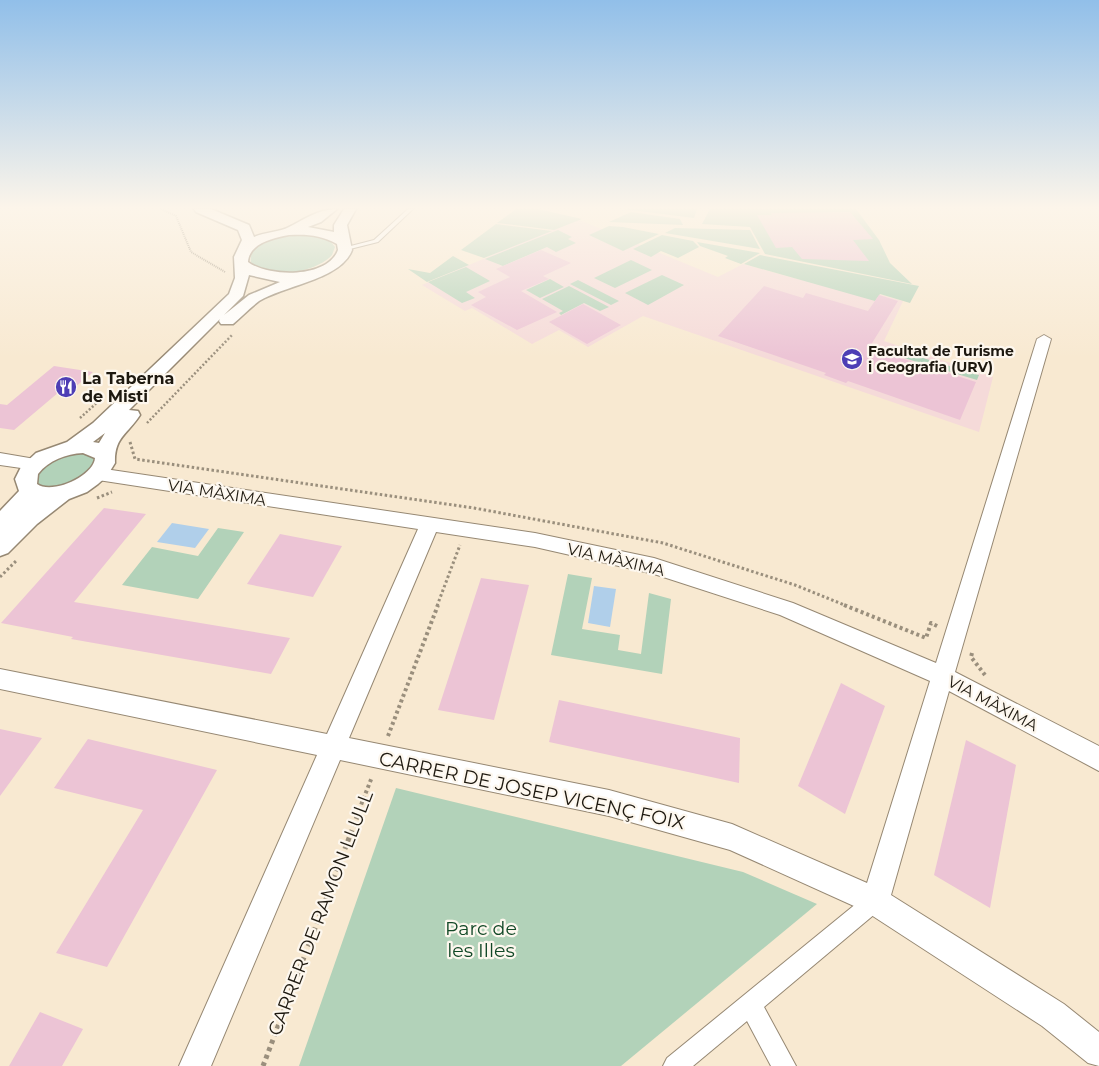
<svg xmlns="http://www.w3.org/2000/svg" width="1099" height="1066" viewBox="0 0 1099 1066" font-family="Montserrat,sans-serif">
	<rect width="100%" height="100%" fill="#f8e9d1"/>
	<polygon fill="#f5dad9" points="577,219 718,277 743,264 797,279 850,286 903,301 884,341 993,377 979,432 643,316 588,347 559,330 532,344 472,308 465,311 422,285"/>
	<g fill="#b2d2b9">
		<polygon points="516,209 538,209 582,219 554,230 497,223"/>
		<polygon points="623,209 697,209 694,218"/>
		<polygon points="710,209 856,209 879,240 890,263 912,284 765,254 750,227 702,224"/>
		<polygon points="631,212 680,219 683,225 609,222"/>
		<polygon points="496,224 552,231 484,258 461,250"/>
		<polygon points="609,226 623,227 659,234 623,251 589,235"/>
		<polygon points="675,228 750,230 760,249 665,233"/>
		<polygon points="558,230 572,237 568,239 576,243 556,252 547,247 503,266 485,259"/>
		<path d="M305 235C317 236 329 237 335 247L332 255C317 272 267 282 251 262 246 241 291 235 305 235Z"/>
		<polygon points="662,235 693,241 699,247 678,258 661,251 651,257 633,249"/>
		<polygon points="697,242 760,253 741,264 725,258 728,256 700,246"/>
		<polygon points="760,255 919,286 910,303 880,294 875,301 744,264"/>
		<polygon points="453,256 469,265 427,282 408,269 430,273"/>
		<polygon points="631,260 652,270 615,288 594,278"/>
		<polygon points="466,267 490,281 466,292 475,298 462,303 428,282"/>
		<polygon points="662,275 684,285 648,305 625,293"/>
		<polygon points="550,279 564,287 540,298 526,290"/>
		<polygon points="578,280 619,301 611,305 570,284"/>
		<polygon points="569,286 609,307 600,311 584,303 561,315 559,313 563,311 542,299"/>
		<polygon points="887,347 979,375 977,380 884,352"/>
		<path d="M77 453C84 453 91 454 95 461L92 471 59 489 39 485C29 466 64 456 77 453Z"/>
		<polygon points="218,528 244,532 198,599 122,585 152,547 198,556"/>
		<polygon points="568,574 592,578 582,629 620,635 618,650 641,654 649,593 671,599 662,674 551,655"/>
		<polygon points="396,788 743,872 817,904 621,1066 299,1066"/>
	</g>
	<g fill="#b0cfea">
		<polygon points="172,523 209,529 195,548 157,542"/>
		<polygon points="594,586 616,589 610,627 588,623"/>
	</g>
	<g fill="#ecc4d5">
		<polygon points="850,212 873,239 853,240 869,261 802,259 792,247 776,248 757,215 772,215 771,213"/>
		<polygon points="541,250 571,263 543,276 549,279 521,291 557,312 517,330 471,305 486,297 478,292 510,277 496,269"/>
		<polygon points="764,286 803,298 806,293 868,311 879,295 898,301 869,348 976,382 960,420 848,381 846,383 824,375 826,373 718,336"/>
		<polygon points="583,304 621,325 587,344 549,322"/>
		<polygon points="54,366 93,372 68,393 59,392 14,430 0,428 0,404 7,405"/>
		<polygon points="104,508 146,514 74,602 290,638 271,674 71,639 73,637 1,623"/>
		<polygon points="280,534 342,546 313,597 247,584"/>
		<polygon points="481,578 529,585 494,720 438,710"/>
		<polygon points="841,683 885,706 845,814 798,786"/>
		<polygon points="559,700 740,738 739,783 549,742"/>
		<polygon points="0,729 42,738 0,796"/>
		<polygon points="88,739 217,770 107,967 56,953 143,810 54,788"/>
		<polygon points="966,740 1016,765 990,908 934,875"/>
		<polygon points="40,1012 83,1029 62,1066 9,1066"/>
	</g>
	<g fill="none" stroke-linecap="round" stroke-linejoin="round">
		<g stroke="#968873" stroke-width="2">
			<polygon id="service" points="408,209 413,209 378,242 346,250 343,248 374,240"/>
		</g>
		<g stroke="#968873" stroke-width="2">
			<polygon id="pedestrian" points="875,891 882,894 885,901 882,908 764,1007 796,1066 771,1066 747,1021 693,1066 663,1066 667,1058 868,894"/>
		</g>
		<g stroke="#968873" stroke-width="2">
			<g id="minor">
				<path d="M1044 335 1051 339 955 672 1099 746V771L949 691 891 895 1064 1004 1099 1032V1066L1088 1063 1042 1026 865 911 730 850 609 816 340 760 211 1066H179L317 755 0 689V669L327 734 418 529 98 480 92 478 89 474 92 470 98 468 535 533 654 558 793 603 936 663 1037 339ZM436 532 535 547 654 574 780 615 930 681 867 883 732 824 609 790 349 738Z"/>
				<polygon points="0,453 41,460 43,464 41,468 35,470 0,465"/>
			</g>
		</g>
		<g stroke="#968873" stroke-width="3">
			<path id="tertiary" d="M194 209H211L249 225 254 237C265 232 280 232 289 227 305 219 319 209 337 209L321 222 308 227 334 232V225L344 209H356L347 225 352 250C342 279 283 286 259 301 250 308 241 317 233 324H221L219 321 220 319 129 410 138 411 140 415C128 434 114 437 115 463L107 476 98 484 87 492 69 499 37 524 8 553 0 556V511L19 491 15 479 21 467 36 453 67 442 93 423 229 294 235 278 234 257 242 240 238 230 196 212ZM289 235C307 234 321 235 337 244L338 250C327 279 268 277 248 262 249 243 274 238 289 235ZM249 275 280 282 249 295 224 315 243 296ZM105 433 99 443 93 442ZM83 453 95 458C94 476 52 495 37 484L38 474C49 460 66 454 83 453Z"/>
		</g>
		<polyline stroke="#9a8f7d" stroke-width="2" stroke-dasharray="1 1" stroke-linecap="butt" points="161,209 176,216 191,252 225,272"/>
		<g stroke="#9a8f7d" stroke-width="2.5" stroke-dasharray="2 2" stroke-linecap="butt">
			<polyline points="80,418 100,400"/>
			<polyline points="147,423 233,334"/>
		</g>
		<g stroke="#9a8f7d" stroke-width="3" stroke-dasharray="2.5 2.5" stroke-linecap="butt">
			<polyline points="130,442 135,459 474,508 663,543 795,585 847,606"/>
			<polyline points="97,498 112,492"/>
			<polyline points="0,577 17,560"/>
			<polyline points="437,606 460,545"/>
		</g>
		<g stroke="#9a8f7d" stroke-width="4" stroke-dasharray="3 3" stroke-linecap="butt">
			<polyline points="844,605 926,638 931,623 939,627"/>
			<polyline points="972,653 971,657 985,675"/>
			<polyline points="388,736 438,605"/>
			<polyline points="359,810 372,777"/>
		</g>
		<polyline stroke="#9a8f7d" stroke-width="5" stroke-dasharray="4 4" stroke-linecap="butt" points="263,1066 360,809"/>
		<use href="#service" fill="#fff" fill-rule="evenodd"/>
		<use href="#pedestrian" fill="#fff" fill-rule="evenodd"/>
		<use href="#minor" fill="#fff" fill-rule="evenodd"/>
		<use href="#tertiary" fill="#fff" fill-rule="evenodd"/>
	</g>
	<linearGradient id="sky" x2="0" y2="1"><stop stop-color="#91bfe9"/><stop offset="0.58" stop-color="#fcf5ea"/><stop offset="1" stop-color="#fcf5ea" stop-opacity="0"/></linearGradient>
	<rect width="1099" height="358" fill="url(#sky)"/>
	<defs>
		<g id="university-disc" transform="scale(1.125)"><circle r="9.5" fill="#4d3eb5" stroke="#fdf7ee"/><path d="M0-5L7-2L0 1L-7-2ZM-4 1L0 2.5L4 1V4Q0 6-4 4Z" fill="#fff"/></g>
		<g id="restaurant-disc" transform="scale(1.125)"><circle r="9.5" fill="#4d3eb5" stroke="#fdf7ee"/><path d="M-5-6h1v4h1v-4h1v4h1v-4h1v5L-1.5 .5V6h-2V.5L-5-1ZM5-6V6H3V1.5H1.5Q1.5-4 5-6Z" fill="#fff"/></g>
	</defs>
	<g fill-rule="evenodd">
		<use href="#university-disc" x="852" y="359"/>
		<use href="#restaurant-disc" x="66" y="387"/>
	</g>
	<g text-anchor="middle" stroke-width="4.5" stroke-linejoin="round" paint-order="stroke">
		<g font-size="14" font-weight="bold" fill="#1d180f" stroke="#fdf7ee" text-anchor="start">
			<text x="868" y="356">Facultat de Turisme<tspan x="868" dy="16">i Geografia (URV)</tspan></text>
		</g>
		<g font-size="16" font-weight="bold" fill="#1d180f" stroke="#fdf7ee" text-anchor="start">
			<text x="82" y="384">La Taberna<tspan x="82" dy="18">de Misti</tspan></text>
		</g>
		<g font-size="16" fill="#1d180f" stroke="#fdf7ee">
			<text transform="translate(217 492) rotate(9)" y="6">VIA MÀXIMA</text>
			<text transform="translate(616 559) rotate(13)" y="6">VIA MÀXIMA</text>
			<text transform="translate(993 703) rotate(28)" y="6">VIA MÀXIMA</text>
		</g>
		<g font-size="19" fill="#1d180f" stroke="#fdf7ee">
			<text transform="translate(532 790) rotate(12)" y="7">CARRER DE JOSEP VICENÇ FOIX</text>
			<text transform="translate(320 913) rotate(-69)" y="7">CARRER DE RAMON LLULL</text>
		</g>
		<g font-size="19" fill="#114826" stroke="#fdf7ee">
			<text x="481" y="935">Parc de<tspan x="481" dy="22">les Illes</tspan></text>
		</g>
	</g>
</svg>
